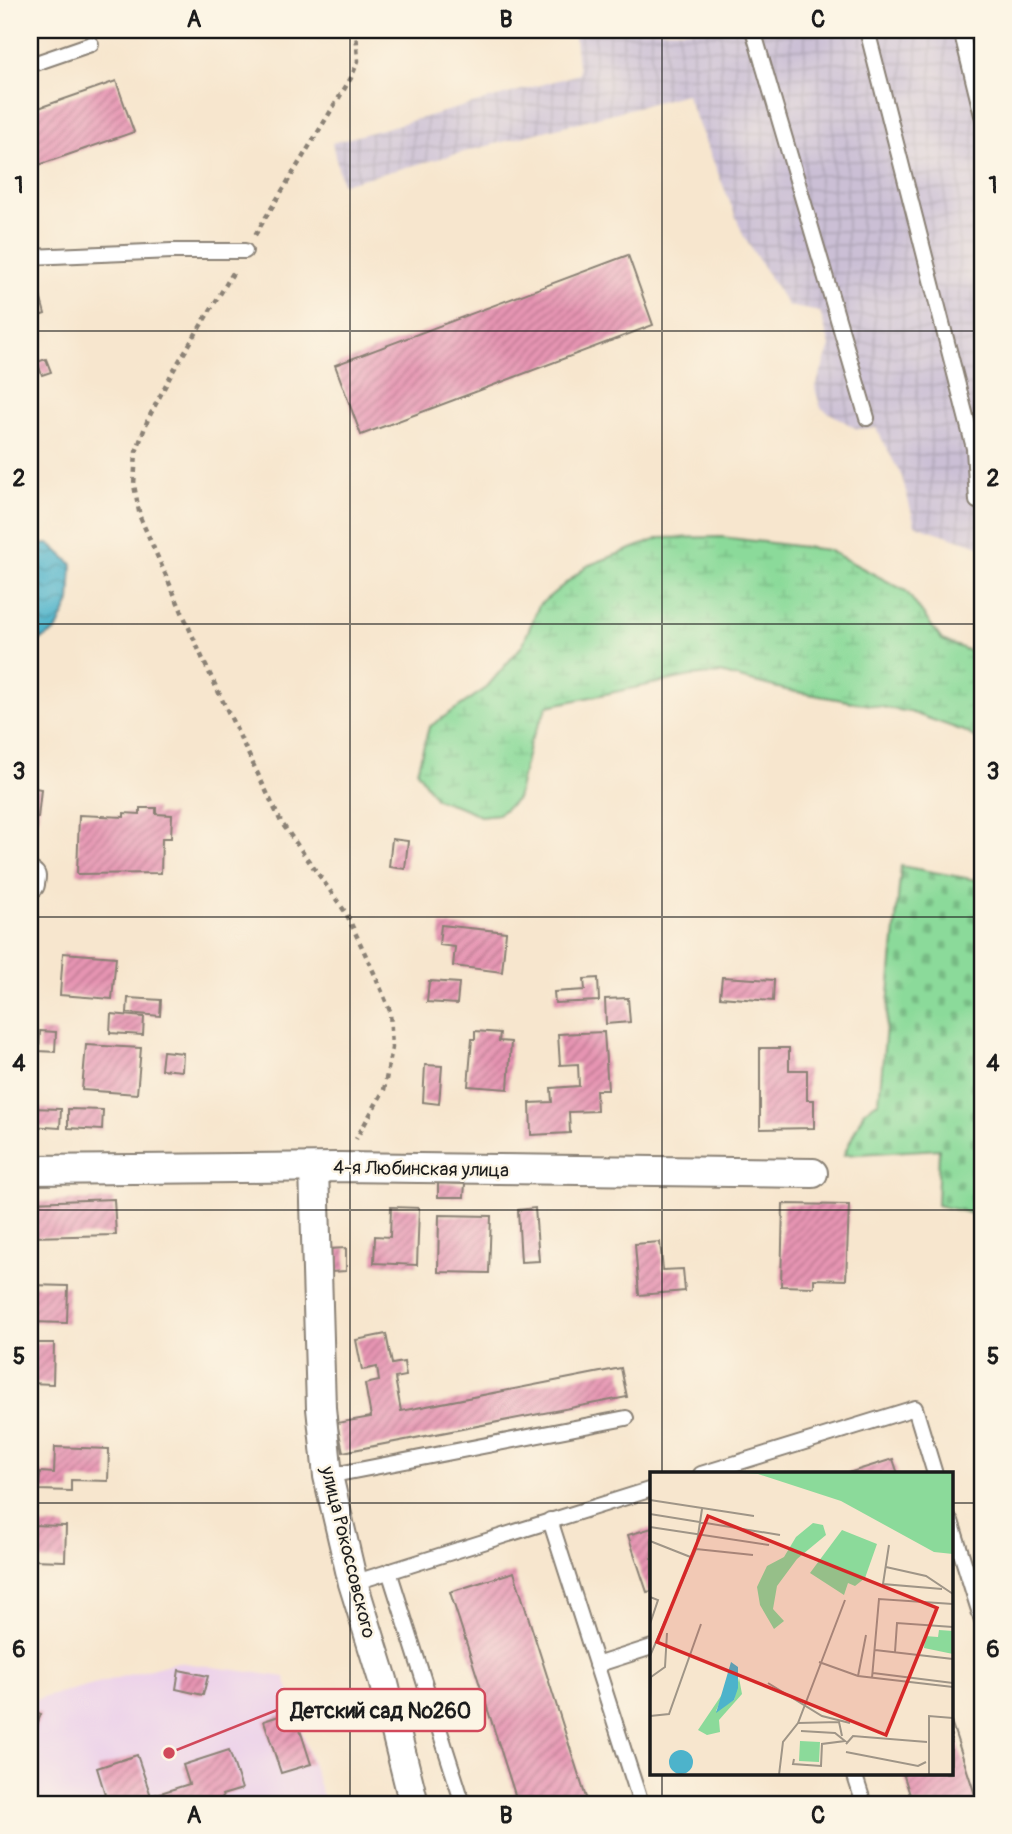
<svg xmlns="http://www.w3.org/2000/svg" width="1012" height="1834" viewBox="0 0 1012 1834" font-family="Pangolin,sans-serif">
	<defs>
		<pattern id="industrial-grid" width="8" height="8" patternUnits="userSpaceOnUse" patternTransform="scale(1.75)"><rect width="8" height="8" fill="#cbbfd5"/><path d="M0 4h8M4 0v8" fill="none" stroke="#aea4b6"/></pattern>
		<pattern id="wetland-marsh" width="20" height="14" patternUnits="userSpaceOnUse" patternTransform="scale(1.75)"><rect width="20" height="14" fill="#8bda9a"/><path d="M1 5h8M5 5V1M11 12h8M15 12V8" fill="none" stroke="#77ba84"/></pattern>
		<pattern id="cemetery-stones" width="16" height="16" patternUnits="userSpaceOnUse" patternTransform="scale(1.75)"><rect width="16" height="16" fill="#8bda9a"/><path d="M2 7V4a2 2 0 0 1 4 0v3zM10 15v-3a2 2 0 0 1 4 0v3z" fill="#77ba84"/></pattern>
		<pattern id="water-waves" width="16" height="10" patternUnits="userSpaceOnUse" patternTransform="scale(1.75)"><rect width="16" height="10" fill="#4db3cb"/><path d="M0 5q4-4 8 0t8 0" fill="none" stroke="#3f91a4"/></pattern>
		<pattern id="building-hatch" width="6" height="6" patternUnits="userSpaceOnUse" patternTransform="scale(1.75)"><rect width="6" height="6" fill="#e694b2"/><path d="M-1 1l2-2M0 6l6-6M5 7l2-2" fill="none" stroke="#ba7890"/></pattern>
	</defs>
	<rect width="100%" height="100%" fill="#fcf5e5"/>
	<filter id="ink" filterUnits="userSpaceOnUse"><feTurbulence type="fractalNoise" baseFrequency=".0143" numOctaves="2"/><feDisplacementMap in="SourceGraphic" scale="14" xChannelSelector="R" yChannelSelector="G"/><feConvolveMatrix kernelMatrix="1 2 1 2 8 2 1 2 1" color-interpolation-filters="sRGB"/></filter>
	<filter id="wash" filterUnits="userSpaceOnUse"><feTurbulence type="fractalNoise" baseFrequency=".00686" numOctaves="4" result="noise"/><feDisplacementMap in="SourceGraphic" scale="28" xChannelSelector="R" yChannelSelector="G"/><feGaussianBlur stdDeviation="1.57" result="paint"/><feColorMatrix in="noise" values="0 0 0 0 0 0 0 0 0 0 0 0 0 0 0 0 0 1.4 0 .05"/><feComposite in="paint" operator="in"/></filter>
	<g filter="url(#wash)">
		<rect width="100%" height="100%" fill="#f7e6ce"/>
		<polygon fill="#ecd1ea" points="177,1662 285,1677 325,1804 30,1804 30,1701"/>
		<polygon fill="url(#industrial-grid)" points="574,30 982,30 982,547 915,525 902,477 876,428 857,429 821,408 815,389 830,346 820,312 788,306 744,237 686,94 342,184 332,143 579,74"/>
		<polygon fill="url(#wetland-marsh)" stroke="#547b5b" stroke-width="2" points="722,537 828,550 906,591 942,640 982,656 982,742 964,731 910,712 786,690 720,673 691,676 548,706 530,742 517,799 499,814 480,816 464,808 436,799 417,771 429,727 485,689 522,646 539,605 587,566 660,538"/>
		<polygon fill="url(#cemetery-stones)" stroke="#547b5b" stroke-width="2" points="901,866 982,881 982,1216 937,1205 939,1149 844,1155 864,1111 879,1101"/>
		<polygon fill="url(#water-waves)" stroke="#346874" stroke-width="2" points="50,544 72,564 70,602 56,631 30,646 30,545"/>
		<g id="blocks">
			<g fill="url(#building-hatch)">
				<polygon points="116,81 134,132 30,168 30,111"/>
				<polygon points="628,255 653,325 361,435 335,365"/>
				<polygon points="39,292 45,314 33,318 30,294"/>
				<polygon points="46,359 51,372 42,375 37,362"/>
				<polygon points="30,787 41,789 38,818 30,817"/>
				<polygon points="140,808 156,808 156,814 172,815 171,838 162,838 161,873 77,874 79,815 124,817 124,813 140,814"/>
				<polygon points="392,839 408,841 405,869 389,867"/>
				<polygon points="441,925 506,932 502,972 453,966 455,947 439,945"/>
				<polygon points="63,953 116,957 112,999 60,995"/>
				<polygon points="722,977 774,980 773,1001 720,997"/>
				<polygon points="598,978 599,1001 555,1003 554,992 585,990 584,979"/>
				<polygon points="429,981 459,983 457,1004 427,1002"/>
				<polygon points="128,998 161,1000 160,1016 127,1013"/>
				<polygon points="628,998 630,1022 606,1024 605,999"/>
				<polygon points="111,1014 144,1017 143,1035 110,1033"/>
				<polygon points="40,1031 56,1032 55,1052 39,1051"/>
				<polygon points="475,1031 500,1033 499,1041 511,1042 508,1089 468,1086 472,1039 475,1039"/>
				<polygon points="604,1032 608,1090 596,1090 597,1111 569,1112 570,1133 531,1135 530,1103 552,1102 551,1088 579,1086 578,1064 560,1065 558,1034"/>
				<polygon points="86,1045 141,1048 137,1094 82,1090"/>
				<polygon points="760,1048 789,1048 789,1070 807,1070 807,1100 814,1100 814,1128 760,1129"/>
				<polygon points="163,1051 183,1053 182,1071 161,1069"/>
				<polygon points="425,1065 442,1066 439,1104 423,1102"/>
				<polygon points="31,1108 61,1109 60,1128 30,1126"/>
				<polygon points="68,1109 103,1110 102,1130 68,1128"/>
				<polygon points="438,1183 465,1184 464,1197 438,1197"/>
				<polygon points="114,1199 116,1235 30,1237 30,1202"/>
				<polygon points="783,1204 849,1205 846,1280 814,1279 814,1287 781,1286"/>
				<polygon points="391,1207 419,1208 417,1265 374,1263 375,1236 390,1237"/>
				<polygon points="535,1208 539,1261 521,1262 518,1210"/>
				<polygon points="439,1215 491,1216 489,1273 438,1272"/>
				<polygon points="660,1242 663,1270 683,1269 685,1291 639,1295 635,1244"/>
				<polygon points="346,1248 346,1271 330,1272 329,1249"/>
				<polygon points="30,1285 68,1286 67,1323 30,1322"/>
				<polygon points="386,1334 392,1364 404,1362 406,1376 395,1378 401,1411 621,1368 627,1397 343,1452 337,1423 371,1417 365,1384 379,1381 377,1367 362,1370 356,1340"/>
				<polygon points="30,1343 54,1343 53,1384 30,1383"/>
				<polygon points="55,1447 109,1449 108,1481 71,1480 71,1491 39,1490 40,1472 54,1473"/>
				<polygon points="893,1459 898,1474 848,1474 848,1473"/>
				<polygon points="30,1525 66,1526 65,1561 30,1560"/>
				<polygon points="652,1528 652,1591 647,1592 628,1535"/>
				<polygon points="514,1572 527,1613 588,1804 518,1804 450,1592"/>
				<polygon points="179,1670 208,1676 203,1695 176,1689"/>
				<polygon points="30,1710 41,1714 30,1742"/>
				<polygon points="294,1711 311,1764 281,1773 264,1721"/>
				<polygon points="951,1721 978,1804 913,1804 903,1773 951,1773"/>
				<polygon points="229,1750 242,1789 222,1795 225,1804 108,1804 97,1768 137,1755 151,1796 189,1784 183,1765"/>
			</g>
		</g>
	</g>
	<g filter="url(#ink)">
		<use href="#blocks" fill-opacity="0" stroke="#8a8175" stroke-width="2"/>
		<g fill="none" stroke-linecap="round" stroke-linejoin="round">
			<g stroke="#8a8175" stroke-width="18">
				<g id="lane">
					<polyline points="753,30 867,418"/>
					<polyline points="867,30 974,448 977,501"/>
					<polyline points="961,30 982,115"/>
					<polyline points="30,65 91,44"/>
					<polyline points="30,257 172,251 245,251"/>
					<polyline points="701,1474 915,1408 935,1474"/>
					<polyline points="328,1476 626,1418"/>
					<polyline points="550,1520 641,1804"/>
					<polyline points="951,1521 982,1620"/>
					<polyline points="389,1571 463,1804"/>
					<polyline points="353,1583 652,1489"/>
					<polyline points="596,1665 652,1647"/>
					<polyline points="854,1773 864,1804"/>
				</g>
			</g>
			<g stroke="#8a8175" stroke-width="32">
				<g id="street">
					<polyline points="30,884 31,877"/>
					<polyline points="314,1168 321,1408 328,1476 353,1583 383,1680 414,1804"/>
					<polyline points="30,1170 340,1167 813,1173"/>
				</g>
			</g>
			<g stroke="#8a8175" stroke-width="4.5" stroke-dasharray="5 5" stroke-linecap="butt">
				<polyline points="255,235 351,78 358,61 356,30"/>
				<polyline points="233,273 173,371 148,419 136,452 134,485 140,517 205,664 281,822 346,913 375,975 390,1011 392,1048 384,1090 356,1139"/>
			</g>
			<use href="#lane" stroke="#fff" stroke-width="14"/>
			<use href="#street" stroke="#fff" stroke-width="28"/>
		</g>
	</g>
	<path fill="none" stroke="#1c1c1c" stroke-width="2" stroke-opacity="0.55" d="M350 30V1804M662 30V1474M30 331H982M30 624H982M30 917H982M30 1210H982M30 1503H652M951 1503H982M662 1773V1804"/>
	<g text-anchor="middle" stroke-width="5" stroke-linejoin="round" paint-order="stroke">
		<g font-size="19" fill="#1c1c1c" stroke="#fcf5e5">
			<text transform="translate(421 1168) rotate(1)" y="7">4-я Любинская улица</text>
			<text transform="translate(349 1552) rotate(76)" y="7">улица Рокоссовского</text>
		</g>
	</g>
	<g transform="translate(650 1472)">
		<rect width="303" height="303" fill="#f7e6ce"/>
		<path d="M75 0H303V82L284 80 191 29 108 2ZM163 51 173 53 176 63 147 87 127 114 123 137 134 149 124 157 110 133 107 115 117 94 134 85 146 65ZM89 206 92 222 69 248 70 260 57 263 48 258 75 218 66 239 84 228Z" fill="#8bda9a"/>
		<path d="M192 58 227 72 215 106 205 114 198 111 194 123 160 101Z" fill="#8bda9a"/>
		<path d="M289 158 303 159V182L274 176 275 164 288 165ZM150 269 170 270 169 290 149 289Z" fill="#8bda9a"/>
		<path d="M81 190 88 195V216L84 228 66 241ZM19 290a12 12 0 1 1 24 0a12 12 0 1 1-24 0Z" fill="#4db3cb"/>
		<path fill="none" stroke="#9f9587" stroke-width="2" d="M0 28 104 44M0 42 130 63M0 55 119 73M0 69 43 86M239 73 233 112 292 117M46 77 103 83M236 95 276 104 303 122M0 125 8 128 0 152M225 178 303 187M245 180 247 151 303 155M0 184 46 77 52 37M169 190 208 204 303 215M223 201 303 211M208 204 216 163M222 206 229 127 303 132M118 211 172 244 200 251M0 230 1 205 15 195 17 161M0 244 19 242 51 152M148 251 189 250 192 264M196 272 203 264 277 270M196 280 268 294 276 290M144 287 143 292 171 294 172 272 195 269 185 261 151 259M129 303 133 270 148 251 195 128M279 303V244L303 246"/>
		<path fill="#d62828" fill-opacity="0.15" stroke="#d62828" stroke-width="3.5" d="M58 44 287 136 236 263 7 170Z"/>
		<rect width="303" height="303" fill="none" stroke="#1c1c1c" stroke-width="3.5"/>
	</g>
	<path fill="none" stroke="#d1495b" stroke-width="2.5" d="M169 1753L277 1710"/>
	<circle fill="#d1495b" stroke="#fcf5e5" stroke-width="2.5" cx="169" cy="1753" r="7"/>
	<rect fill="#fcf5e5" stroke="#d1495b" stroke-width="2.5" x="277" y="1689" width="208" height="42" rx="7"/>
	<g font-size="21" text-anchor="middle" font-weight="bold" fill="#1c1c1c">
		<text x="381" y="1718">Детский сад №260</text>
	</g>
	<rect width="1012" height="1834" fill="none" stroke="#fcf5e5" stroke-width="77"/>
	<rect x="38" y="38" width="936" height="1758" fill="none" stroke="#1c1c1c" stroke-width="2.5"/>
	<g font-size="23" text-anchor="middle" font-weight="bold" fill="#1c1c1c">
		<text x="194" y="27">A</text>
		<text x="506" y="27">B</text>
		<text x="818" y="27">C</text>
		<text x="19" y="193">1</text>
		<text x="993" y="193">1</text>
		<text x="19" y="486">2</text>
		<text x="993" y="486">2</text>
		<text x="19" y="779">3</text>
		<text x="993" y="779">3</text>
		<text x="19" y="1071">4</text>
		<text x="993" y="1071">4</text>
		<text x="19" y="1364">5</text>
		<text x="993" y="1364">5</text>
		<text x="19" y="1657">6</text>
		<text x="993" y="1657">6</text>
		<text x="194" y="1823">A</text>
		<text x="506" y="1823">B</text>
		<text x="818" y="1823">C</text>
	</g>
</svg>
